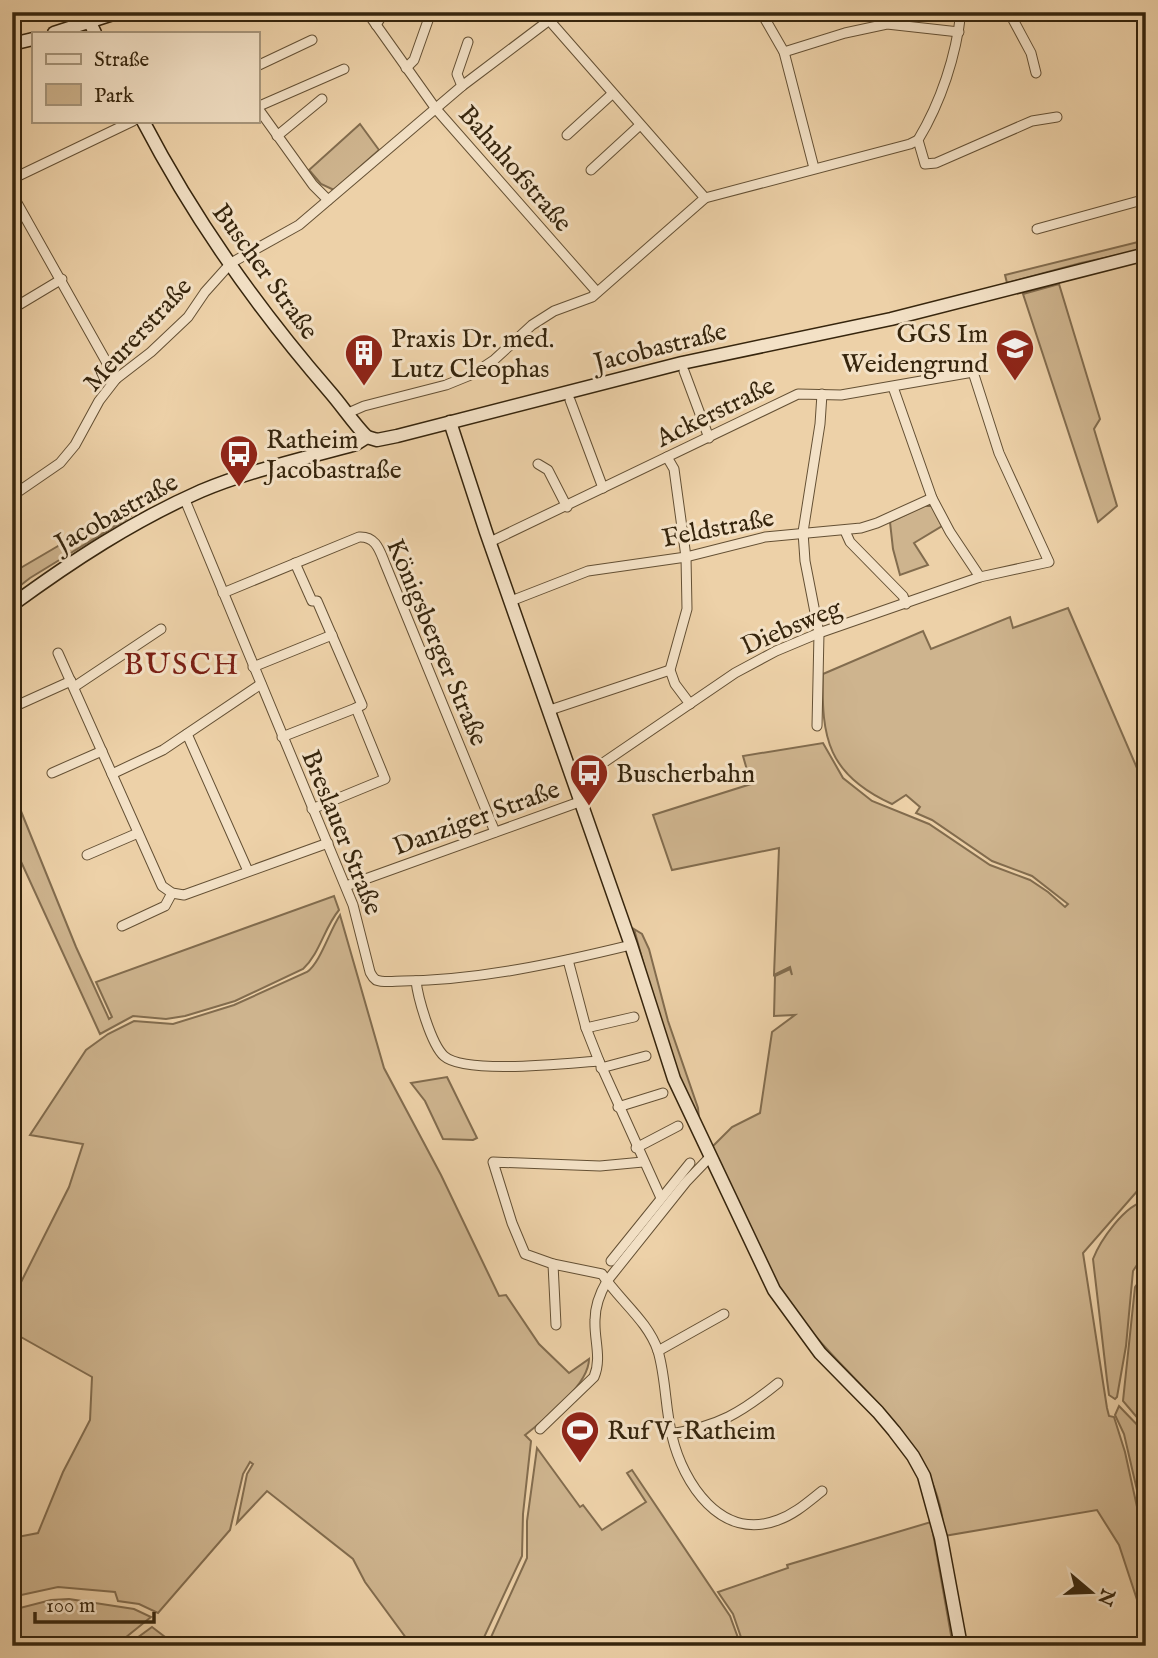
<svg xmlns="http://www.w3.org/2000/svg" width="1158" height="1658" viewBox="0 0 1158 1658" font-family="'IM FELL English',serif">
	<rect width="100%" height="100%" fill="#edd1a8"/>
	<filter id="stains"><feTurbulence type="fractalNoise" baseFrequency=".00286" numOctaves="4"/><feColorMatrix values="0 0 0 0 .2 0 0 0 0 .09 0 0 0 0 .02 0 0 0 .5 -.17"/></filter>
	<radialGradient id="worn" r=".72"><stop offset=".6" stop-color="#630" stop-opacity="0"/><stop offset="1" stop-color="#630" stop-opacity=".3"/></radialGradient>
	<g fill="#ceb48e" stroke="#826c4e" stroke-width="2">
		<polygon points="360,124 379,150 334,190 321,184 309,170"/>
		<polygon points="1146,240 1146,249 1081,263 1007,283 1005,275"/>
		<polygon points="1059,284 1100,419 1094,429 1117,506 1098,522 1023,294"/>
		<polygon points="924,506 932,506 942,526 914,543 928,565 900,575 893,549 890,522"/>
		<polygon points="123,508 131,516 30,578 12,592 12,573"/>
		<path d="M1068 608 1146 789V1181L1083 1253 1107 1408 1109 1416 1114 1417 1125 1452 1146 1548V1627L1119 1545 1097 1510 944 1536C942 1442 845 1380 794 1310 759 1262 736 1202 710 1149L732 1127 760 1113 772 1032 795 1015 774 1016 775 976 790 969 792 975 790 967 774 975 779 848 672 870 653 815 751 784 743 756 823 743 843 778 872 801 929 824 990 865 1030 880 1048 892 1065 907 1068 904 1032 876 992 861 932 820 916 813 920 807 906 795 892 804C828 775 821 738 823 674L923 631 931 649 1010 617 1013 628Z"/>
		<path d="M12 789 76 947 109 1019 112 1017 96 982 334 896 339 910C324 928 320 953 303 969L235 1001 185 1016 166 1019 133 1016 100 1034 12 842Z"/>
		<path d="M340 915 384 1068 441 1175 499 1296 506 1295 539 1344 569 1373 589 1359C589 1385 545 1419 525 1435L531 1441 523 1514 522 1556 480 1646H412L365 1582 353 1559 267 1491 237 1523 247 1474 253 1464 250 1462 243 1474 230 1530 158 1613 139 1604 118 1601 115 1592 58 1587 12 1597V1538L38 1533 63 1472 90 1420 92 1377 12 1332V1300L69 1187 83 1144 30 1135 86 1050 108 1034 134 1021 173 1024 234 1005 307 972C320 963 329 932 340 915Z"/>
		<path d="M634 929 642 934 649 949 668 1021 698 1108 699 1118C666 1060 652 993 634 929Z"/>
		<polygon points="447,1077 477,1138 473,1140 443,1139 425,1101 411,1083"/>
		<path d="M1146 1201V1251L1133 1271 1126 1346 1117 1397 1115 1399 1109 1395 1107 1380 1093 1259C1100 1241 1125 1204 1146 1201Z"/>
		<polygon points="1146,1272 1146,1428 1123,1401 1135,1287"/>
		<polygon points="1119,1406 1146,1434 1146,1529 1124,1434 1115,1415"/>
		<polygon points="537,1448 580,1507 583,1505 602,1530 646,1502 627,1473 632,1470 730,1616 741,1646 487,1646 527,1558 527,1521"/>
		<polygon points="931,1522 953,1646 744,1646 733,1614 718,1592 788,1568 787,1565"/>
		<polygon points="69,1599 134,1609 151,1617 115,1646 12,1646 12,1610 51,1600"/>
		<path d="M152 1627 173 1643C155 1635 145 1646 126 1646Z"/>
	</g>
	<g fill="none" stroke-linecap="round" stroke-linejoin="round">
		<polyline stroke="#7f694a" stroke-width="2.5" points="1134,12 1146,24"/>
		<g stroke="#645034" stroke-width="11">
			<g id="street">
				<polyline points="367,12 436,109 597,292"/>
				<polyline points="761,12 784,52 814,168"/>
				<path d="M961 12C956 56 941 102 918 140L925 164 936 163 1032 121 1057 117"/>
				<polyline points="1009,12 1031,53 1036,73"/>
				<polyline points="549,20 705,198"/>
				<polyline points="376,25 384,12"/>
				<polyline points="784,52 845,33 887,24 959,32"/>
				<polyline points="257,66 312,40"/>
				<polyline points="406,68 414,60 431,12"/>
				<polyline points="462,86 457,74 468,42"/>
				<polyline points="257,107 313,185 328,200"/>
				<polyline points="257,107 344,69"/>
				<polyline points="567,135 612,94"/>
				<polyline points="277,136 322,99"/>
				<polyline points="591,170 640,125"/>
				<polyline points="12,179 133,121"/>
				<polyline points="12,194 116,379"/>
				<polyline points="1037,229 1146,199"/>
				<polyline points="12,309 62,279"/>
				<polyline points="684,371 709,438"/>
				<polyline points="893,387 932,498 950,532 980,577"/>
				<polyline points="570,400 603,488"/>
				<polyline points="348,413 364,406 446,385 473,374 494,360 532,325 554,311 592,297 705,198 910,144 918,140"/>
				<polyline points="667,457 674,469 686,557 687,609 670,670 675,684 690,704"/>
				<polyline points="538,464 548,470 567,507"/>
				<polyline points="12,496 60,463 75,445 99,401 116,379 151,352 188,317 205,292 231,263 299,225 462,86 560,12"/>
				<path d="M185 500 353 905 370 972C372 976 372 977 376 980 384 983 395 981 403 981 480 980 557 963 631 945"/>
				<polyline points="845,531 850,542 903,596 906,604"/>
				<polyline points="490,542 798,394 841,395 973,372 999,453 1049,562 980,577 819,633 776,651 735,673 603,763 572,774"/>
				<polyline points="295,563 312,601 317,601 362,705 356,708 385,779 312,809"/>
				<path d="M223 593 359 537C377 536 380 552 386 566L495 832"/>
				<polyline points="511,601 588,571 686,557 765,537 861,528 877,523 932,498"/>
				<polyline points="58,653 162,886 172,893 184,895 328,843"/>
				<polyline points="253,667 332,635"/>
				<polyline points="74,687 161,629"/>
				<polyline points="20,704 71,681"/>
				<polyline points="550,710 670,670"/>
				<polyline points="817,726 819,633 805,561 803,532 820,424 822,394"/>
				<polyline points="187,734 248,871"/>
				<polyline points="282,737 356,708"/>
				<polyline points="52,773 102,751"/>
				<polyline points="112,774 163,750 261,684"/>
				<polyline points="87,855 138,833"/>
				<polyline points="346,886 582,801"/>
				<polyline points="122,926 165,906 172,893"/>
				<polyline points="568,960 586,1028 599,1061 661,1198"/>
				<path d="M416 981C418 998 431 1044 444 1056 465 1075 569 1063 599 1061"/>
				<polyline points="586,1028 634,1017"/>
				<polyline points="601,1068 646,1056"/>
				<polyline points="618,1107 663,1093"/>
				<polyline points="636,1148 678,1126"/>
				<path d="M643 1162 600 1166 493 1162 512 1223 525 1254 553 1264 602 1274C619 1300 648 1321 658 1351 666 1378 665 1408 672 1436 683 1483 721 1542 778 1520 795 1514 808 1502 822 1491"/>
				<polyline points="611,1261 690,1163"/>
				<polyline points="553,1264 556,1325"/>
				<polyline points="658,1351 724,1314"/>
				<path d="M540 1429 594 1377C602 1358 594 1340 595 1320 595 1306 600 1293 607 1281L686 1182 709 1158"/>
				<path d="M671 1434C719 1426 741 1413 778 1383"/>
			</g>
		</g>
		<g stroke="#36250d" stroke-width="15">
			<g id="secondary">
				<polyline points="85,12 95,33"/>
				<polyline points="54,33 119,12"/>
				<polyline points="12,44 33,39"/>
				<path d="M143 121C194 219 258 309 330 392 343 407 354 424 367 437"/>
				<polyline points="450,422 486,532 631,945 674,1079 774,1290 820,1353 878,1412 894,1431 913,1456 924,1476 941,1538 961,1646"/>
				<path d="M12 605C72 561 133 521 201 491 248 471 306 458 356 444L367 437 377 440 397 436 682 363 891 319 1146 254"/>
			</g>
		</g>
		<use href="#street" stroke="#f3e1c6" stroke-width="9"/>
		<use href="#secondary" stroke="#f3e1c6" stroke-width="12"/>
	</g>
	<defs>
		<g id="school-pin" transform="scale(2.0125)"><path d="M0 17L-7.5 6A9.5 9.5 0 1 1 7.5 6Z" fill="#8f2418" stroke="#f3e1c6"/><path d="M0-5L7-2L0 1L-7-2ZM-4 1L0 2.5L4 1V4Q0 6-4 4Z" fill="#fff"/></g>
		<g id="building-pin" transform="scale(2.0125)"><path d="M0 17L-7.5 6A9.5 9.5 0 1 1 7.5 6Z" fill="#8f2418" stroke="#f3e1c6"/><path d="M-4-6H4V6H1V3H-1V6H-4ZM-2.5-4.3h1.7v1.8h-1.7ZM.8-4.3h1.7v1.8H.8ZM-2.5-1h1.7V.8h-1.7ZM.8-1h1.7V.8H.8Z" fill="#fff"/></g>
		<g id="bus-pin" transform="scale(2.0125)"><path d="M0 17L-7.5 6A9.5 9.5 0 1 1 7.5 6Z" fill="#8f2418" stroke="#f3e1c6"/><path d="M-5-6H5V4H4V6H2V4H-2V6H-4V4H-5ZM-3.5-4V0h7V-4ZM-3.5 1.2v1.5H-2V1.2ZM2 1.2v1.5H3.5V1.2Z" fill="#fff"/></g>
		<g id="stadium-pin" transform="scale(2.0125)"><path d="M0 17L-7.5 6A9.5 9.5 0 1 1 7.5 6Z" fill="#8f2418" stroke="#f3e1c6"/><path d="M0-5a6.5 5 0 1 0 0 10a6.5 5 0 1 0 0-10ZM-3.5-1.8h7v3.6h-7Z" fill="#fff"/></g>
	</defs>
	<g fill-rule="evenodd">
		<use href="#school-pin" x="1015" y="348"/>
		<use href="#building-pin" x="364" y="353"/>
		<use href="#bus-pin" x="239" y="454"/>
		<use href="#bus-pin" x="589" y="773"/>
		<use href="#stadium-pin" x="580" y="1430"/>
	</g>
	<g text-anchor="middle" stroke-width="6" stroke-linejoin="round" paint-order="stroke">
		<g font-size="26" fill="#36250d" stroke="#f3e1c6">
			<text transform="translate(516 168) rotate(49)" y="9">Bahnhofstraße</text>
			<text transform="translate(266 271) rotate(54)" y="9">Buscher Straße</text>
			<text transform="translate(137 334) rotate(-47)" y="9">Meurerstraße</text>
			<text transform="translate(660 346) rotate(-14)" y="9">Jacobastraße</text>
			<text transform="translate(715 411) rotate(-26)" y="9">Ackerstraße</text>
			<text transform="translate(116 512) rotate(-29)" y="9">Jacobastraße</text>
			<text transform="translate(718 527) rotate(-11)" y="9">Feldstraße</text>
			<text transform="translate(791 626) rotate(-23)" y="9">Diebsweg</text>
			<text transform="translate(438 642) rotate(67)" y="9">Königsberger Straße</text>
			<text transform="translate(476 817) rotate(-20)" y="9">Danziger Straße</text>
			<text transform="translate(343 832) rotate(68)" y="9">Breslauer Straße</text>
		</g>
		<g font-size="26" fill="#36250d" stroke="#f3e1c6" text-anchor="start">
			<text x="988" y="342" text-anchor="end">GGS Im<tspan x="988" dy="30">Weidengrund</tspan></text>
			<text x="391" y="347">Praxis Dr. med.<tspan x="391" dy="30">Lutz Cleophas</tspan></text>
			<text x="266" y="448">Ratheim<tspan x="266" dy="30">Jacobastraße</tspan></text>
			<text x="616" y="782">Buscherbahn</text>
			<text x="607" y="1439">RufV-Ratheim</text>
		</g>
		<g font-size="30" letter-spacing="2" fill="#7a1f14" stroke="#f3e1c6">
			<text x="182" y="674">BUSCH</text>
		</g>
	</g>
	<rect width="1158" height="1658" fill="none" stroke="#edd1a8" stroke-width="42"/>
	<rect x="14" y="14" width="1130" height="1630" fill="none" stroke="#36250d" stroke-width="3.5"/>
	<rect x="21" y="21" width="1116" height="1616" fill="none" stroke="#36250d" stroke-width="2"/>
	<rect x="32" y="32" width="228" height="91" fill="#f3e1c6" stroke="#a7967c" stroke-width="2"/>
	<rect x="46" y="54" width="35" height="10" fill="#f3e1c6" stroke="#a7967c" stroke-width="2"/>
	<text x="94" y="66" font-size="21" fill="#36250d">Straße</text>
	<rect x="46" y="84" width="35" height="21" fill="#ceb48e" stroke="#a7967c" stroke-width="2"/>
	<text x="94" y="102" font-size="21" fill="#36250d">Park</text>
	<g transform="translate(1091 1592) rotate(109)" stroke="#f3e1c6" stroke-width="5" paint-order="stroke">
	<path d="M0-5L12 26L0 18L-12 26Z" fill="#36250d"/>
	<text y="-10" font-size="19" font-weight="bold" text-anchor="middle" fill="#36250d">N</text>
	</g>
	<path d="M35 1612v10h119v-10" fill="none" stroke="#36250d" stroke-width="3.5"/>
	<text x="46" y="1612" font-size="21" fill="#36250d" stroke="#f3e1c6" stroke-width="5" paint-order="stroke">100 m</text>
	<rect width="100%" height="100%" filter="url(#stains)"/>
	<rect width="100%" height="100%" fill="url(#worn)"/>
</svg>
